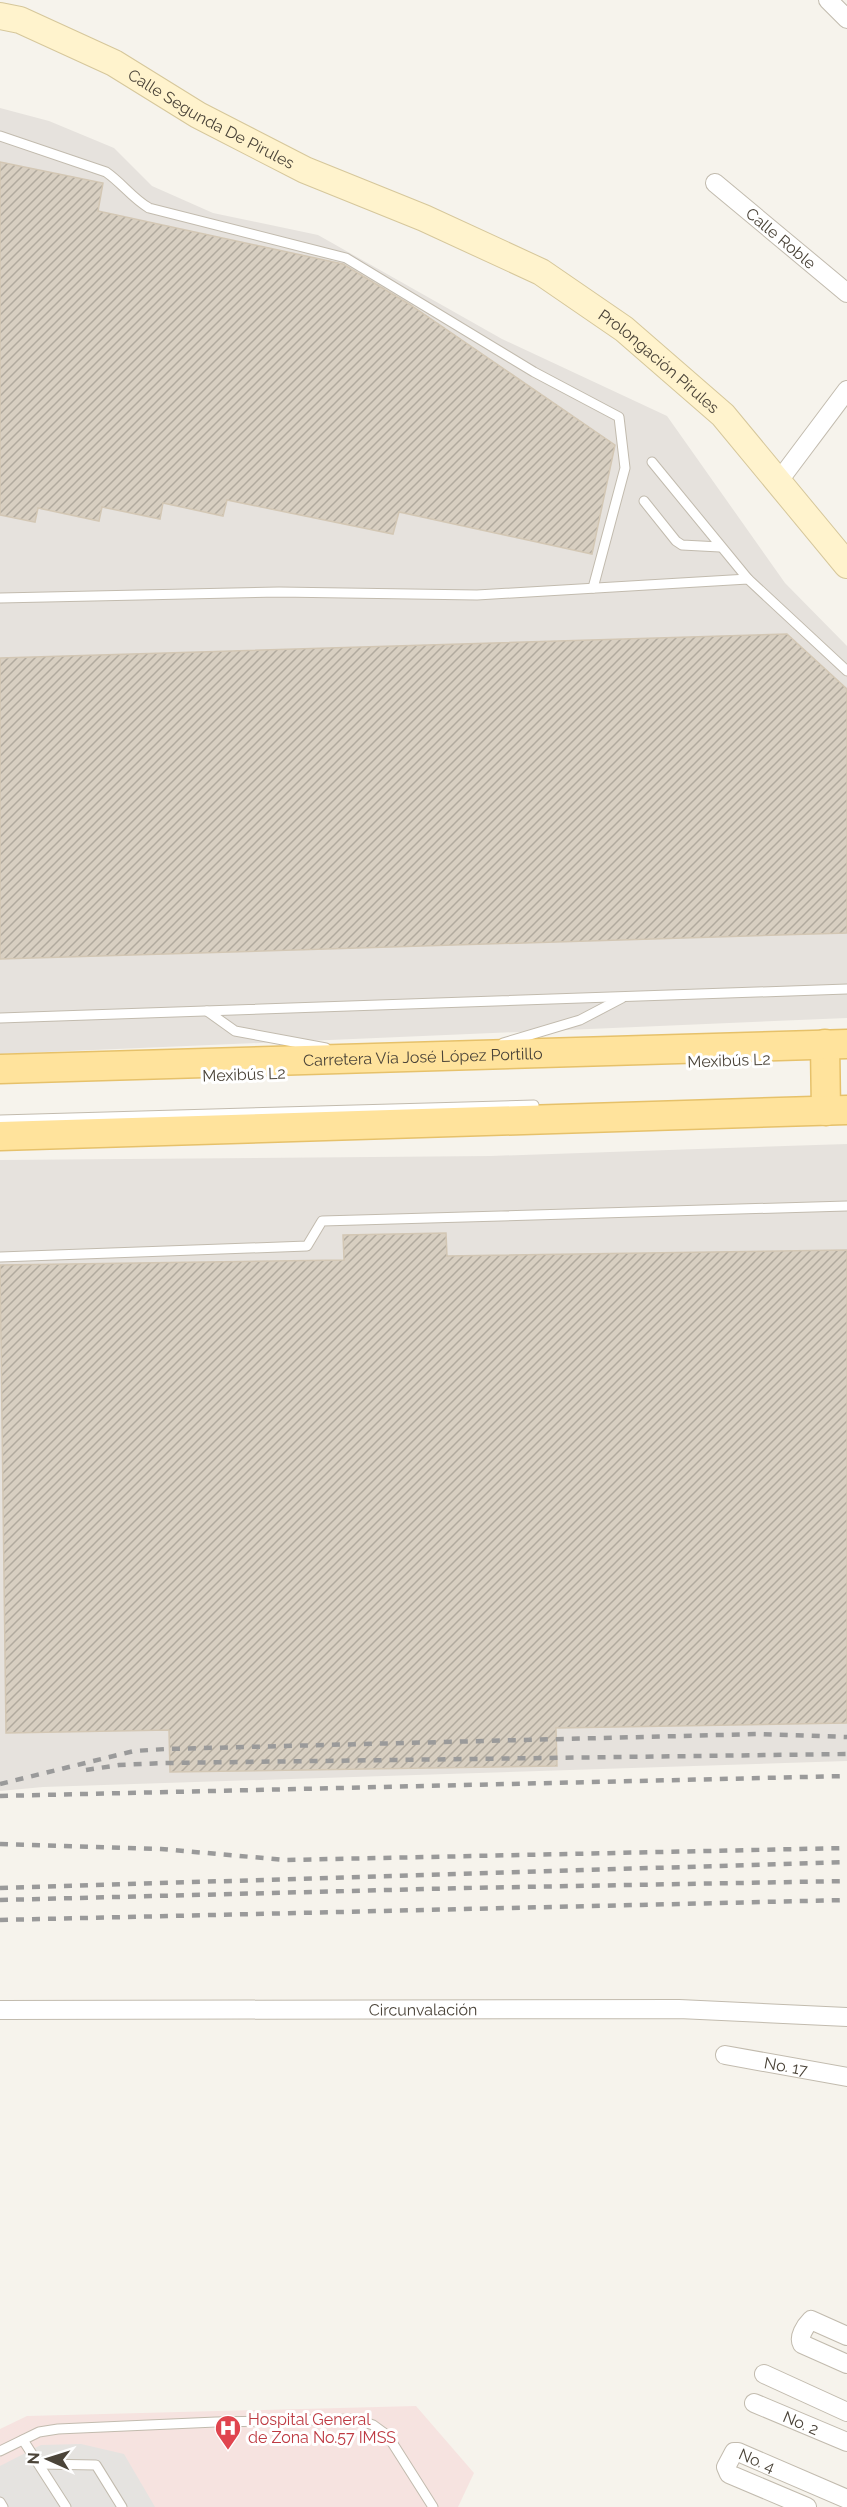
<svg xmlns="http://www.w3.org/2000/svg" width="847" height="2507" viewBox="0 0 847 2507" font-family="Raleway,sans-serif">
	<defs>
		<pattern id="building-hatch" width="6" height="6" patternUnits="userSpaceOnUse" patternTransform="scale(1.5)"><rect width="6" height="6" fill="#d8cfc1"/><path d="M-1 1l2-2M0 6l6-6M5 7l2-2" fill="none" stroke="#b1aa9e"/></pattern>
	</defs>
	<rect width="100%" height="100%" fill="#f6f3ec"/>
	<g fill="#e6e2dd">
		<polygon points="0,108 49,121 114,148 152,186 213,213 318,235 502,339 667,416 785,583 847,646 847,1018 0,1054"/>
		<polygon points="847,1144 847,1761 43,1787 0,1791 0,1160 491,1156"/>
	</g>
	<polygon fill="#f6e3e0" points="416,2406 474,2473 458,2507 0,2507 0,2429 27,2416"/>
	<polygon fill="#e5e3e0" points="81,2444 124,2454 155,2507 0,2507 0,2466 41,2445"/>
	<g fill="url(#building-hatch)" stroke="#d3c7b4" stroke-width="1.5">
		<polygon points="0,162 103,183 98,211 343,264 409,304 615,445 592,554 399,512 393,534 227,500 223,516 163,503 160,519 102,507 99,521 38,508 35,522 0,515"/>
		<polygon points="787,634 847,689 847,933 0,959 0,658"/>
		<polygon points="446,1233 447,1256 847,1250 847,1723 556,1728 557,1766 170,1772 169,1730 6,1733 0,1265 344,1260 343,1235"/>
	</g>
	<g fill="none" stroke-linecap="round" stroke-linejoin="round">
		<g stroke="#c2bbae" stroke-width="11">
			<g id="lane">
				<path d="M0 136 106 172C122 183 132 198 149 208L346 258 534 372 619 417 625 468 593 588"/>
				<polyline points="652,462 748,579"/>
				<polyline points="644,501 676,541 682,545 720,547"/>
				<polyline points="0,598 279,592 477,595 748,579 847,671"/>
				<polyline points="207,1011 235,1031 326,1048"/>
				<polyline points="0,1018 847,989"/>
				<polyline points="503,1043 580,1020 622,998"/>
				<polyline points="0,1120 534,1105"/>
				<polyline points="0,1257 307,1246 322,1221 847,1206"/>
				<polyline points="23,2440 66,2507"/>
				<polyline points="0,2451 39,2432 58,2429 216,2422 356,2419 373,2425 388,2436 433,2507"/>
				<polyline points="39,2464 96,2465 122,2507"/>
				<polyline points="0,2502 3,2507"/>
			</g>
		</g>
		<g stroke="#c2bbae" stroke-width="20">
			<g id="street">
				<polyline points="828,0 847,19"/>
				<path id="s1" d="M715 183 847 293"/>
				<polyline points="778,482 847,390"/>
				<path id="s2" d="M0 2010 679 2009 847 2017"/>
				<path id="s3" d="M725 2055 847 2077"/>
				<path d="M847 2336 811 2320C805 2326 798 2337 802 2344L847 2364"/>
				<polyline points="764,2374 847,2412"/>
				<path id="s4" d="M754 2403 847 2442"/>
				<path id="s5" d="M807 2507 729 2474 726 2467 734 2452H738L847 2499"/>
			</g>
		</g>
		<g stroke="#d6c79b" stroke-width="28">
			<g id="secondary">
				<path id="s6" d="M0 16 20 20 114 63 198 115 305 170 424 218 541 272 624 329 723 415 847 565"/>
			</g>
		</g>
		<g stroke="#e6c16a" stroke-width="31">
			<g id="primary">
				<polyline points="825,1044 826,1111"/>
				<path id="s7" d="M0 1069 847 1044"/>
				<polyline points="0,1136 847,1110"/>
			</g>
		</g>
		<use href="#lane" stroke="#fff" stroke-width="9"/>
		<use href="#street" stroke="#fff" stroke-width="18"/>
		<use href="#secondary" stroke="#fff3cd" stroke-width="26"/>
		<use href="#primary" stroke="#ffe39c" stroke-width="28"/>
		<g stroke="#9a9a9a" stroke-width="4.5" stroke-dasharray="8 8" stroke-linecap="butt">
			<polyline points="86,1770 119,1765 165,1763 847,1754"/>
			<polyline points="0,1784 134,1751 166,1749 760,1734 847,1737"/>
			<polyline points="0,1796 847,1776"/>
			<polyline points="0,1844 161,1849 286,1860 847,1848"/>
			<polyline points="0,1888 847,1862"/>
			<polyline points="0,1900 465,1888 847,1881"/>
			<polyline points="0,1920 847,1900"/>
		</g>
	</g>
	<defs>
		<g id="hospital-pin" transform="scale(1.35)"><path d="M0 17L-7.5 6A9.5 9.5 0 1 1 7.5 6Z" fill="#e0444e" stroke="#fff"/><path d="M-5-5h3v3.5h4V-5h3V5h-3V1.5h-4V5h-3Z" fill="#fff"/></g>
	</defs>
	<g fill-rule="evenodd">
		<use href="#hospital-pin" x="228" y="2428"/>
	</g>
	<g text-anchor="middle" stroke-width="6" stroke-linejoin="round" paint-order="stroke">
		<g font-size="16" fill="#4b4439" stroke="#fff">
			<text dy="6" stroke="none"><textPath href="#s6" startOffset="236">Calle Segunda De Pirules</textPath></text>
			<text dy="6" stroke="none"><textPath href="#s1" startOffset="86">Calle Roble</textPath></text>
			<text dy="6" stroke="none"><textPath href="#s6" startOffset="748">Prolongación Pirules</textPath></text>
			<text dy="6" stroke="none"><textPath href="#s7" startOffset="423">Carretera Vía José López Portillo</textPath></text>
			<text transform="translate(729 1060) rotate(-2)" y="6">Mexibús L2</text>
			<text transform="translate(244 1074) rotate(-2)" y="6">Mexibús L2</text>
			<text dy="6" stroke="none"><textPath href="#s2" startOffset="423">Circunvalación</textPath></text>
			<text dy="6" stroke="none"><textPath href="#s3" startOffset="62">No. 17</textPath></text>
			<text dy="6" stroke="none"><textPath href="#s4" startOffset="51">No. 2</textPath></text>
			<text dy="6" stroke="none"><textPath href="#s5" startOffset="134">No. 4</textPath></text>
		</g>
		<g font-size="16" fill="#be3a42" stroke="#fff" text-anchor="start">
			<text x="248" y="2425">Hospital General<tspan x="248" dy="18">de Zona No.57 IMSS</tspan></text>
		</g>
	</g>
	<g transform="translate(48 2459) rotate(273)" stroke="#ffffff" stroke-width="4.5" paint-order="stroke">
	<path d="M0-4.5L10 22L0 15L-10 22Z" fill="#4b4439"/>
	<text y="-9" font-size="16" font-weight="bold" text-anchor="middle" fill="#4b4439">N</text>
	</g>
</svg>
